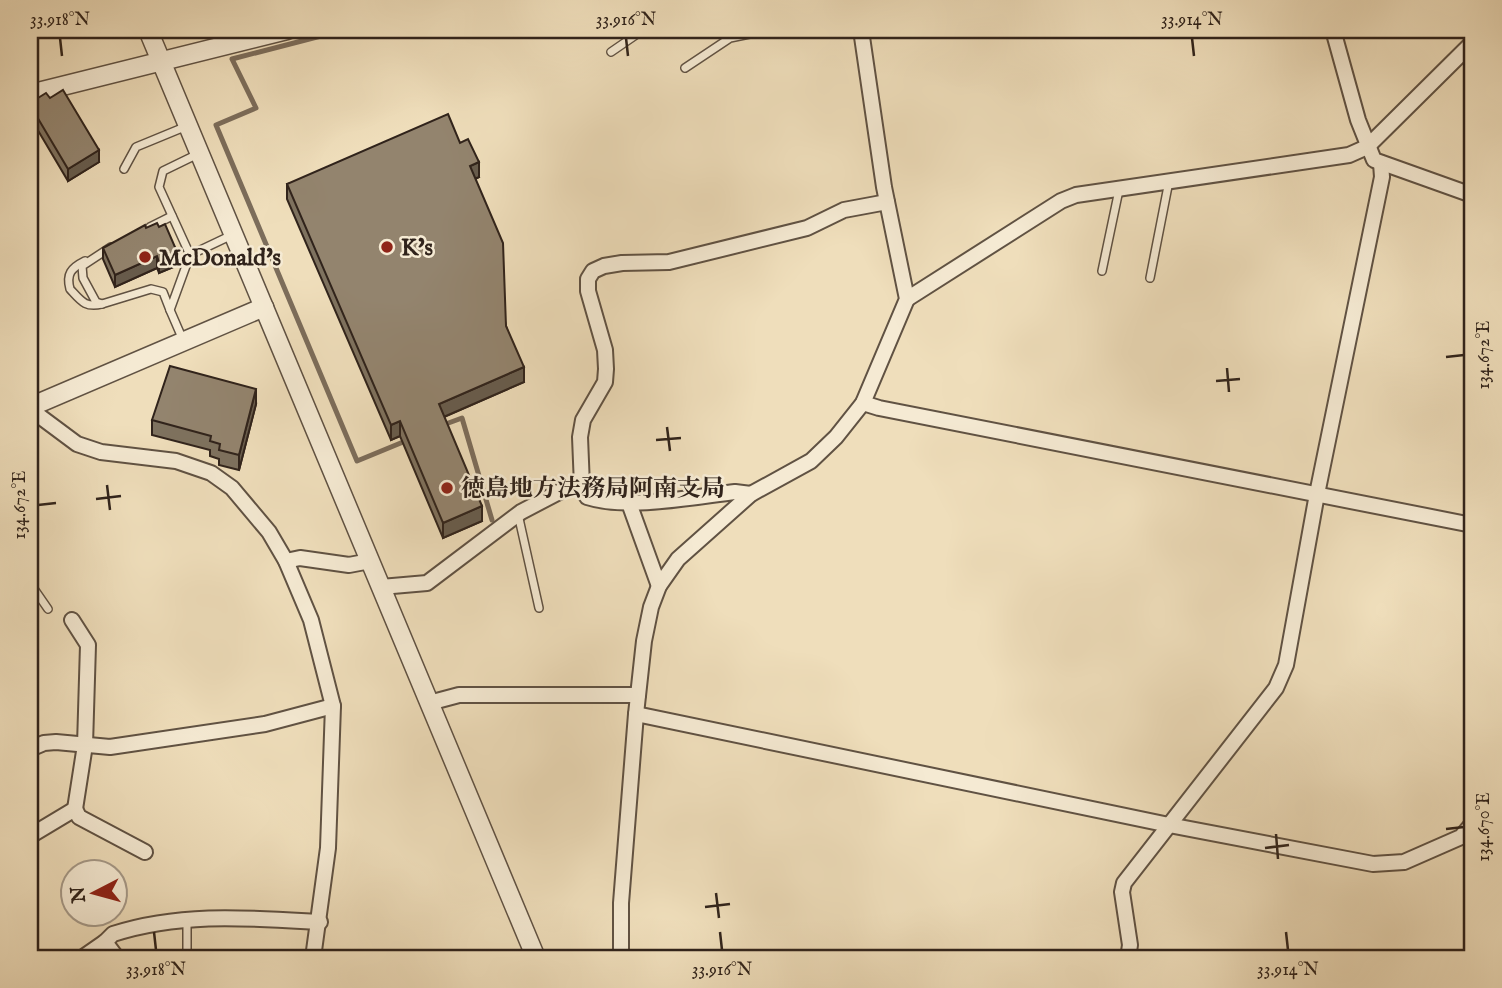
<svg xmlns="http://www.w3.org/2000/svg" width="1502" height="988" viewBox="0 0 1502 988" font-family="'IM FELL English','Noto Serif JP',serif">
	<rect width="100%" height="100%" fill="#efdebb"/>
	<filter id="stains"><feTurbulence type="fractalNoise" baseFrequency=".00286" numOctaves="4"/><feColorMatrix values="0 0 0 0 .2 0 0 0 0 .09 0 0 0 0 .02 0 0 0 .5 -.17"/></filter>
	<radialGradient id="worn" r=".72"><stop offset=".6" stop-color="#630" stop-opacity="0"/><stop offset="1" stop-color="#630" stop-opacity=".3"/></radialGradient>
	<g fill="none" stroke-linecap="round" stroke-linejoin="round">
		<g stroke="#7c6d5b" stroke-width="5">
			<polyline points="344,30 232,59 256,108 216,125 357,461 408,440"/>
			<polyline points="443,425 462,418 492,520"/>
		</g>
		<g stroke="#605243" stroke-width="10">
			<g id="service">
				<polyline points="611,52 643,30"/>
				<polyline points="685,68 730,38 770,30"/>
				<polyline points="124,169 136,147 187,126"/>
				<polyline points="150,227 172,216"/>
				<polyline points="111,247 82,266 83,278 96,302 102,304 151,289 163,292 170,310"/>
				<polyline points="190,255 159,187 163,171 200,153"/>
				<path d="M85 261C71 268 66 274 70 289 81 301 85 308 102 304"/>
				<polyline points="1102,271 1119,190"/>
				<polyline points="1150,278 1169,181"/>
				<polyline points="183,340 170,310 190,255 232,235"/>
				<polyline points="518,514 539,608"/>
				<polyline points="30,583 48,609"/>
				<polyline points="187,958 187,919"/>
			</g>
		</g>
		<g stroke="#605243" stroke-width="18">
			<g id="minor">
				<polyline points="1333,30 1358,120 1374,160 1472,195"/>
				<polyline points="907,299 1061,201 1076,195 1349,155 1367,147 1472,43"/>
				<polyline points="863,403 879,408 1472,525"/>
				<polyline points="30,409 77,444 101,452 176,461 211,473 232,488 269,532 286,561 311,620 333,706 328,848 313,958"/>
				<path d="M751 494 735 492C693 497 627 510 587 497L582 486 580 437 583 420 605 382 606 369 605 350 588 291V279L593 271 604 266 622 263 669 262 807 228 844 210 887 202"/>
				<polyline points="629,503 659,586"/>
				<polyline points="286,561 300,558 349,565 370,561"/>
				<polyline points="381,587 427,583 521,512 563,490 582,486"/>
				<polyline points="72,620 88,645 85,745 75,809"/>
				<polyline points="429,703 459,695 638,695"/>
				<polyline points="636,714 1169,825 1373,864 1404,862 1461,837 1472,824"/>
				<polyline points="30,749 44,743 56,742 110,747 265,724 333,706"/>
				<polyline points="30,836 75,809 79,817 145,852"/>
				<polyline points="82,958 105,942"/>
				<path d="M117 958 105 942 113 934C181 912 250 918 320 922"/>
				<polyline points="621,958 621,903 636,714 644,641 651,607 659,586 678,559 751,494 811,461 836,437 863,403 907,299 884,187 861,30"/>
				<polyline points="1128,958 1130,945 1122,892 1124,883 1276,688 1286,665 1317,494 1382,177 1381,163"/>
			</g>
		</g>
		<g stroke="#605243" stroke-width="21">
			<g id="tertiary">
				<polyline points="148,30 536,958"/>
				<polyline points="30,94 287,30"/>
				<polyline points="30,407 264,307"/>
			</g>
		</g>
		<use href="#service" stroke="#f5ead3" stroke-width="7"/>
		<use href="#minor" stroke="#f5ead3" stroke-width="14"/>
		<use href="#tertiary" stroke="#f5ead3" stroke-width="18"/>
	</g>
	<g fill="#7e725f" stroke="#30231b" stroke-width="2">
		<polygon points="50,98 99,162 68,181 30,117 30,103"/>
		<polygon points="460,143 479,177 475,179 506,326 524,382 444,417 482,521 443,538 400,436 391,440 287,199 287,184"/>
		<polygon points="146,228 178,265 159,273 157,268 115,287 103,259 103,248"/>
		<polygon points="256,404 239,470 219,465 219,459 210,456 210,450 152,435 152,420"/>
	</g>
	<g fill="#675c4d" stroke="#30231b" stroke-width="2">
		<polygon points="37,67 37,78 30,80 30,69"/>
		<polygon points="99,150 99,162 68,181 68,169"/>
		<polygon points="479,162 479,177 470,181 470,166"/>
		<polygon points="178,254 178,265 159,273 159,262"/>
		<polygon points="157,256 157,268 115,287 115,275"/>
		<polygon points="524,367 524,382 439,419 439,404"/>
		<polygon points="256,389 256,404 239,470 239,455"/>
		<polygon points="400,421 400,436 391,440 391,425"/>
		<polygon points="482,506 482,521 443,538 443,523"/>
	</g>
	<g fill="#93846e" stroke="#30231b" stroke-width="2">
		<polygon points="30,38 37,67 30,69"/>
		<polygon points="63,90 99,150 68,169 30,105 30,103 46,93 50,98"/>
		<polygon points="448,114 460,143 468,139 479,162 470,166 503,243 506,326 524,367 439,404 482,506 443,523 400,421 391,425 287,184"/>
		<polygon points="157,223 159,227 165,224 178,254 159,262 157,256 115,275 103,248 145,225 146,228"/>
		<polygon points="170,366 256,389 239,455 219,450 220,444 210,441 211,436 152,420"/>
	</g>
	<path fill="none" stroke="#30231b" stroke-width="2.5" d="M60 38 62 56M626 38 628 56M1192 38 1194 56M1446 357 1464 355M1227 368 1229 392M1216 381 1240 379M667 427 670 451M656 440 681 438M107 485 110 510M96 499 121 496M38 505 56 503M1446 829 1464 827M1276 834 1278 859M1265 848 1289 845M716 893 719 918M705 907 730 904M154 932 156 950M720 932 722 950M1286 932 1288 950"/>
	<g fill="#8f2418" stroke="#f5ead3" stroke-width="2.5">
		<circle cx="387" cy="247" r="7"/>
		<circle cx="145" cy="257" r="7"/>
		<circle cx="447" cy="488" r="7"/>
	</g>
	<g text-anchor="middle" stroke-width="5" stroke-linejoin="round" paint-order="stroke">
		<g font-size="24" font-weight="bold" fill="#30231b" stroke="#f5ead3" text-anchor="start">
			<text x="401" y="255">K's</text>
			<text x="159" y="265">McDonald's</text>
			<text x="461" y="496">徳島地方法務局阿南支局</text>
		</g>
	</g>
	<rect width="1502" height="988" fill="none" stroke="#efdebb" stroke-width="77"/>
	<g transform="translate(94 893) rotate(264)"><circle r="33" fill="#f5ead3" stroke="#a69a89" stroke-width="2"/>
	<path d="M0-5L12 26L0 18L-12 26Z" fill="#8f2418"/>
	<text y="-10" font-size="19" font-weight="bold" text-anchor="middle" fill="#30231b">N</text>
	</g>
	<rect x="38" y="38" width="1426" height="912" fill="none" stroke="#30231b" stroke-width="2.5"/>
	<g font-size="18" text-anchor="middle" fill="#30231b">
		<text x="60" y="25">33.918°N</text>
		<text x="626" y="25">33.916°N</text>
		<text x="1192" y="25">33.914°N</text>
		<text transform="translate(1483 355) rotate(-90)" y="6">134.672°E</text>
		<text transform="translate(19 505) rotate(-90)" y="6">134.672°E</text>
		<text transform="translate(1483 827) rotate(-90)" y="6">134.670°E</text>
		<text x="156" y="975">33.918°N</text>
		<text x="722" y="975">33.916°N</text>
		<text x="1288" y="975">33.914°N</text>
	</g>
	<rect width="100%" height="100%" filter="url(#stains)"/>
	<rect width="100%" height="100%" fill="url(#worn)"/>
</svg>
